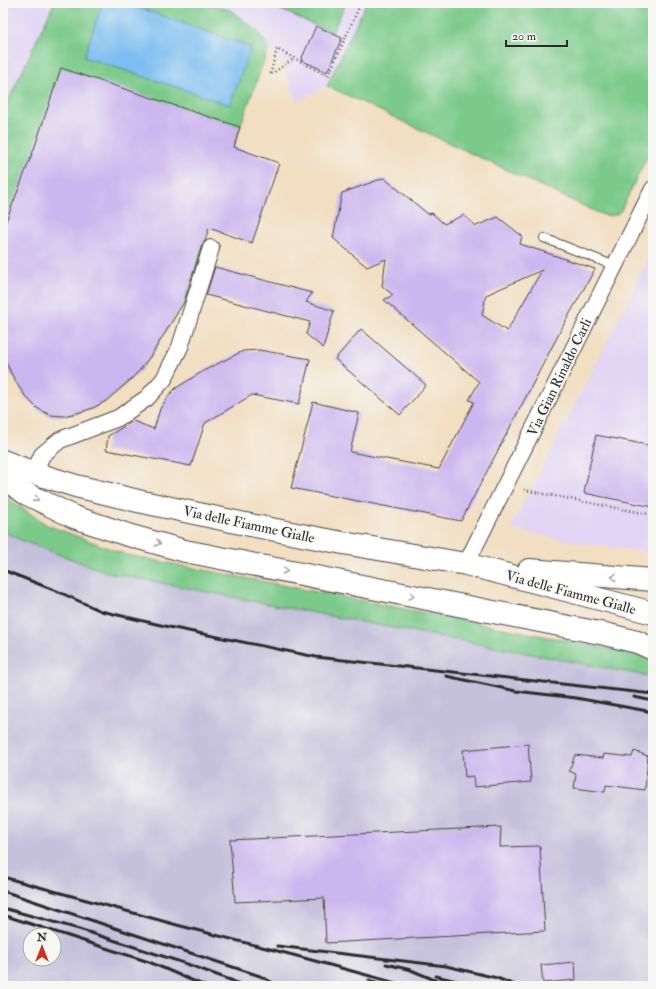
<svg xmlns="http://www.w3.org/2000/svg" width="656" height="989" viewBox="0 0 656 989" font-family="'IM FELL Double Pica',serif">
	<rect width="100%" height="100%" fill="#f6f6f2"/>
	<filter id="ink" filterUnits="userSpaceOnUse"><feTurbulence type="fractalNoise" baseFrequency=".025" numOctaves="2"/><feDisplacementMap in="SourceGraphic" scale="8" xChannelSelector="R" yChannelSelector="G"/><feConvolveMatrix kernelMatrix="1 2 1 2 8 2 1 2 1" color-interpolation-filters="sRGB"/></filter>
	<filter id="wash" filterUnits="userSpaceOnUse"><feTurbulence type="fractalNoise" baseFrequency=".012" numOctaves="4" result="noise"/><feDisplacementMap in="SourceGraphic" scale="16" xChannelSelector="R" yChannelSelector="G"/><feGaussianBlur stdDeviation="0.9" result="paint"/><feColorMatrix in="noise" values="0 0 0 0 0 0 0 0 0 0 0 0 0 0 0 0 0 1.4 0 .05"/><feComposite in="paint" operator="in"/></filter>
	<g filter="url(#wash)">
		<rect width="100%" height="100%" fill="#f2dec1"/>
		<g fill="#e1d4f4">
			<polygon points="3,3 74,3 3,185"/>
			<polygon points="206,3 366,3 327,86 297,101 283,65 256,30"/>
			<polygon points="653,249 653,553 581,543 514,530 511,526 527,496 532,488 613,330"/>
		</g>
		<path fill="#c5c0db" fill-rule="evenodd" d="M3 531 23 541 288 608 653 677V986H3ZM30 935H54V959H30Z"/>
		<g fill="#7cca8a" stroke="#547a5a">
			<polygon points="54,3 206,3 230,10 256,30 269,47 240,127 196,269 185,300 152,354 140,370 119,390 106,401 93,408 81,412 64,416 50,415 37,408 26,397 11,373 7,364 7,359 3,358 3,112"/>
			<polygon points="266,3 346,3 332,33"/>
			<path d="M366 3H653V145L621 210C616 217 611 216 603 215L327 86Z"/>
			<polygon points="3,495 47,525 127,555 631,653 653,661 653,677 288,608 106,572 23,541 3,531"/>
		</g>
		<polygon fill="#7bbef1" stroke="#53748e" points="102,3 126,3 251,47 230,105 84,57"/>
		<g id="blocks">
			<g fill="#ccb6ef" fill-rule="evenodd">
				<polygon points="316,26 342,38 327,72 301,60"/>
				<polygon points="61,68 240,127 234,147 279,163 252,243 209,228 205,241 202,245 184,302 152,354 140,370 129,381 106,401 93,408 81,412 64,416 50,415 37,408 26,397 19,387 11,373 5,359 3,358 3,229 34,149"/>
				<path d="M384 178 428 214 432 213 444 224 464 215 476 226 498 217 522 236 520 244 595 269 563 326 461 521 291 488 313 402 359 413 350 452 439 469 474 402 469 400 479 382 384 300 393 295 382 286 386 259 367 267 333 238 342 193ZM542 270 507 331 482 315 486 295Z"/>
				<polygon points="215,267 312,293 306,302 334,311 323,348 306,334 310,322 206,295"/>
				<polygon points="361,329 426,385 400,415 335,359"/>
				<polygon points="259,350 310,359 299,404 252,395 205,423 191,466 106,450 108,436 133,421 154,429 160,409 169,395 176,388 205,370 243,351"/>
				<polygon points="596,435 653,446 653,507 584,493"/>
				<polygon points="528,744 531,782 474,787 473,776 465,777 463,750"/>
				<polygon points="634,751 648,756 645,790 606,785 605,792 574,788 576,774 569,771 575,755 603,758 604,754 632,757"/>
				<polygon points="501,827 500,847 540,846 545,931 326,943 324,898 235,902 230,840"/>
				<polygon points="575,962 576,980 543,983 541,965"/>
			</g>
		</g>
	</g>
	<g filter="url(#ink)">
		<use href="#blocks" fill-opacity="0" stroke="#494642" stroke-width="1"/>
		<g fill="none" stroke-linecap="round" stroke-linejoin="round">
			<g stroke="#494642" stroke-width="10">
				<polyline id="lane" points="544,238 615,266"/>
			</g>
			<g stroke="#494642" stroke-width="18">
				<g id="street">
					<polyline points="34,473 42,455 60,440 118,418 147,398 164,379 180,347 211,248"/>
					<polyline points="466,564 653,189"/>
				</g>
			</g>
			<g stroke="#494642" stroke-width="24">
				<g id="primary">
					<polyline points="3,461 34,473 76,486 138,501 250,525 343,543 466,564 653,613"/>
					<polyline points="529,570 653,580"/>
				</g>
			</g>
			<g stroke="#494642" stroke-width="24">
				<polyline id="highway" points="3,478 25,493 74,517 128,535 185,551 605,634 637,642 653,649"/>
			</g>
			<g stroke="#494642" stroke-width="2.5" stroke-dasharray="1 3" stroke-linecap="butt">
				<polyline points="292,60 270,75 277,49 328,76 361,3"/>
				<polyline points="524,490 653,515"/>
			</g>
			<use href="#lane" stroke="#fff" stroke-width="8"/>
			<use href="#street" stroke="#fff" stroke-width="16"/>
			<use href="#primary" stroke="#fff" stroke-width="22"/>
			<use href="#highway" stroke="#fff" stroke-width="22"/>
			<g stroke="#2b2b2b" stroke-width="3">
				<polyline points="3,570 59,592 101,611 169,627 316,657 653,694"/>
				<polyline points="446,676 516,691 576,698 653,712"/>
				<polyline points="634,697 653,701"/>
				<polyline points="3,877 177,925 293,955 407,986"/>
				<polyline points="3,891 260,976 279,986"/>
				<polyline points="3,908 79,929 187,964 233,981 244,986"/>
				<polyline points="3,915 149,962 205,986"/>
				<polyline points="277,946 446,966 497,978 517,986"/>
				<polyline points="386,964 411,970 449,986"/>
				<polyline points="436,976 477,986"/>
				<polyline points="369,980 384,986"/>
			</g>
		</g>
		<defs><path id="oneway-chevron" d="M-2-3.5L2.5 0L-2 3.5" fill="none" stroke-width="1.6" stroke-linecap="round" stroke-linejoin="round"/></defs>
		<g stroke="#a0a0a0">
			<use href="#oneway-chevron" transform="translate(36 499) rotate(26)"/>
			<use href="#oneway-chevron" transform="translate(158 543) rotate(16)"/>
			<use href="#oneway-chevron" transform="translate(285 571) rotate(11)"/>
			<use href="#oneway-chevron" transform="translate(614 577) rotate(-175)"/>
			<use href="#oneway-chevron" transform="translate(412 596) rotate(11)"/>
		</g>
	</g>
	<g text-anchor="middle" stroke-width="3" stroke-linejoin="round" paint-order="stroke">
		<g font-size="14" fill="#2b2b2b" stroke="#f6f6f2">
			<text transform="translate(559 377) rotate(-64)" y="5">Via Gian Rinaldo Carli</text>
			<text transform="translate(249 524) rotate(12)" y="5">Via delle Fiamme Gialle</text>
			<text transform="translate(571 592) rotate(15)" y="5">Via delle Fiamme Gialle</text>
		</g>
	</g>
	<rect width="656" height="989" fill="none" stroke="#f6f6f2" stroke-width="16"/>
	<g transform="translate(42 947)"><circle r="19" fill="#f6f6f2" stroke="#a5a5a2"/>
	<path d="M0-3L7 15L0 10L-7 15Z" fill="#c8321e"/>
	<text y="-6" font-size="11" font-weight="bold" text-anchor="middle" fill="#2b2b2b">N</text>
	</g>
	<path d="M506 40v6h61v-6" fill="none" stroke="#2b2b2b" stroke-width="2"/>
	<text x="512" y="40" font-size="12" fill="#2b2b2b" stroke="#f6f6f2" stroke-width="3" paint-order="stroke">20 m</text>
</svg>
